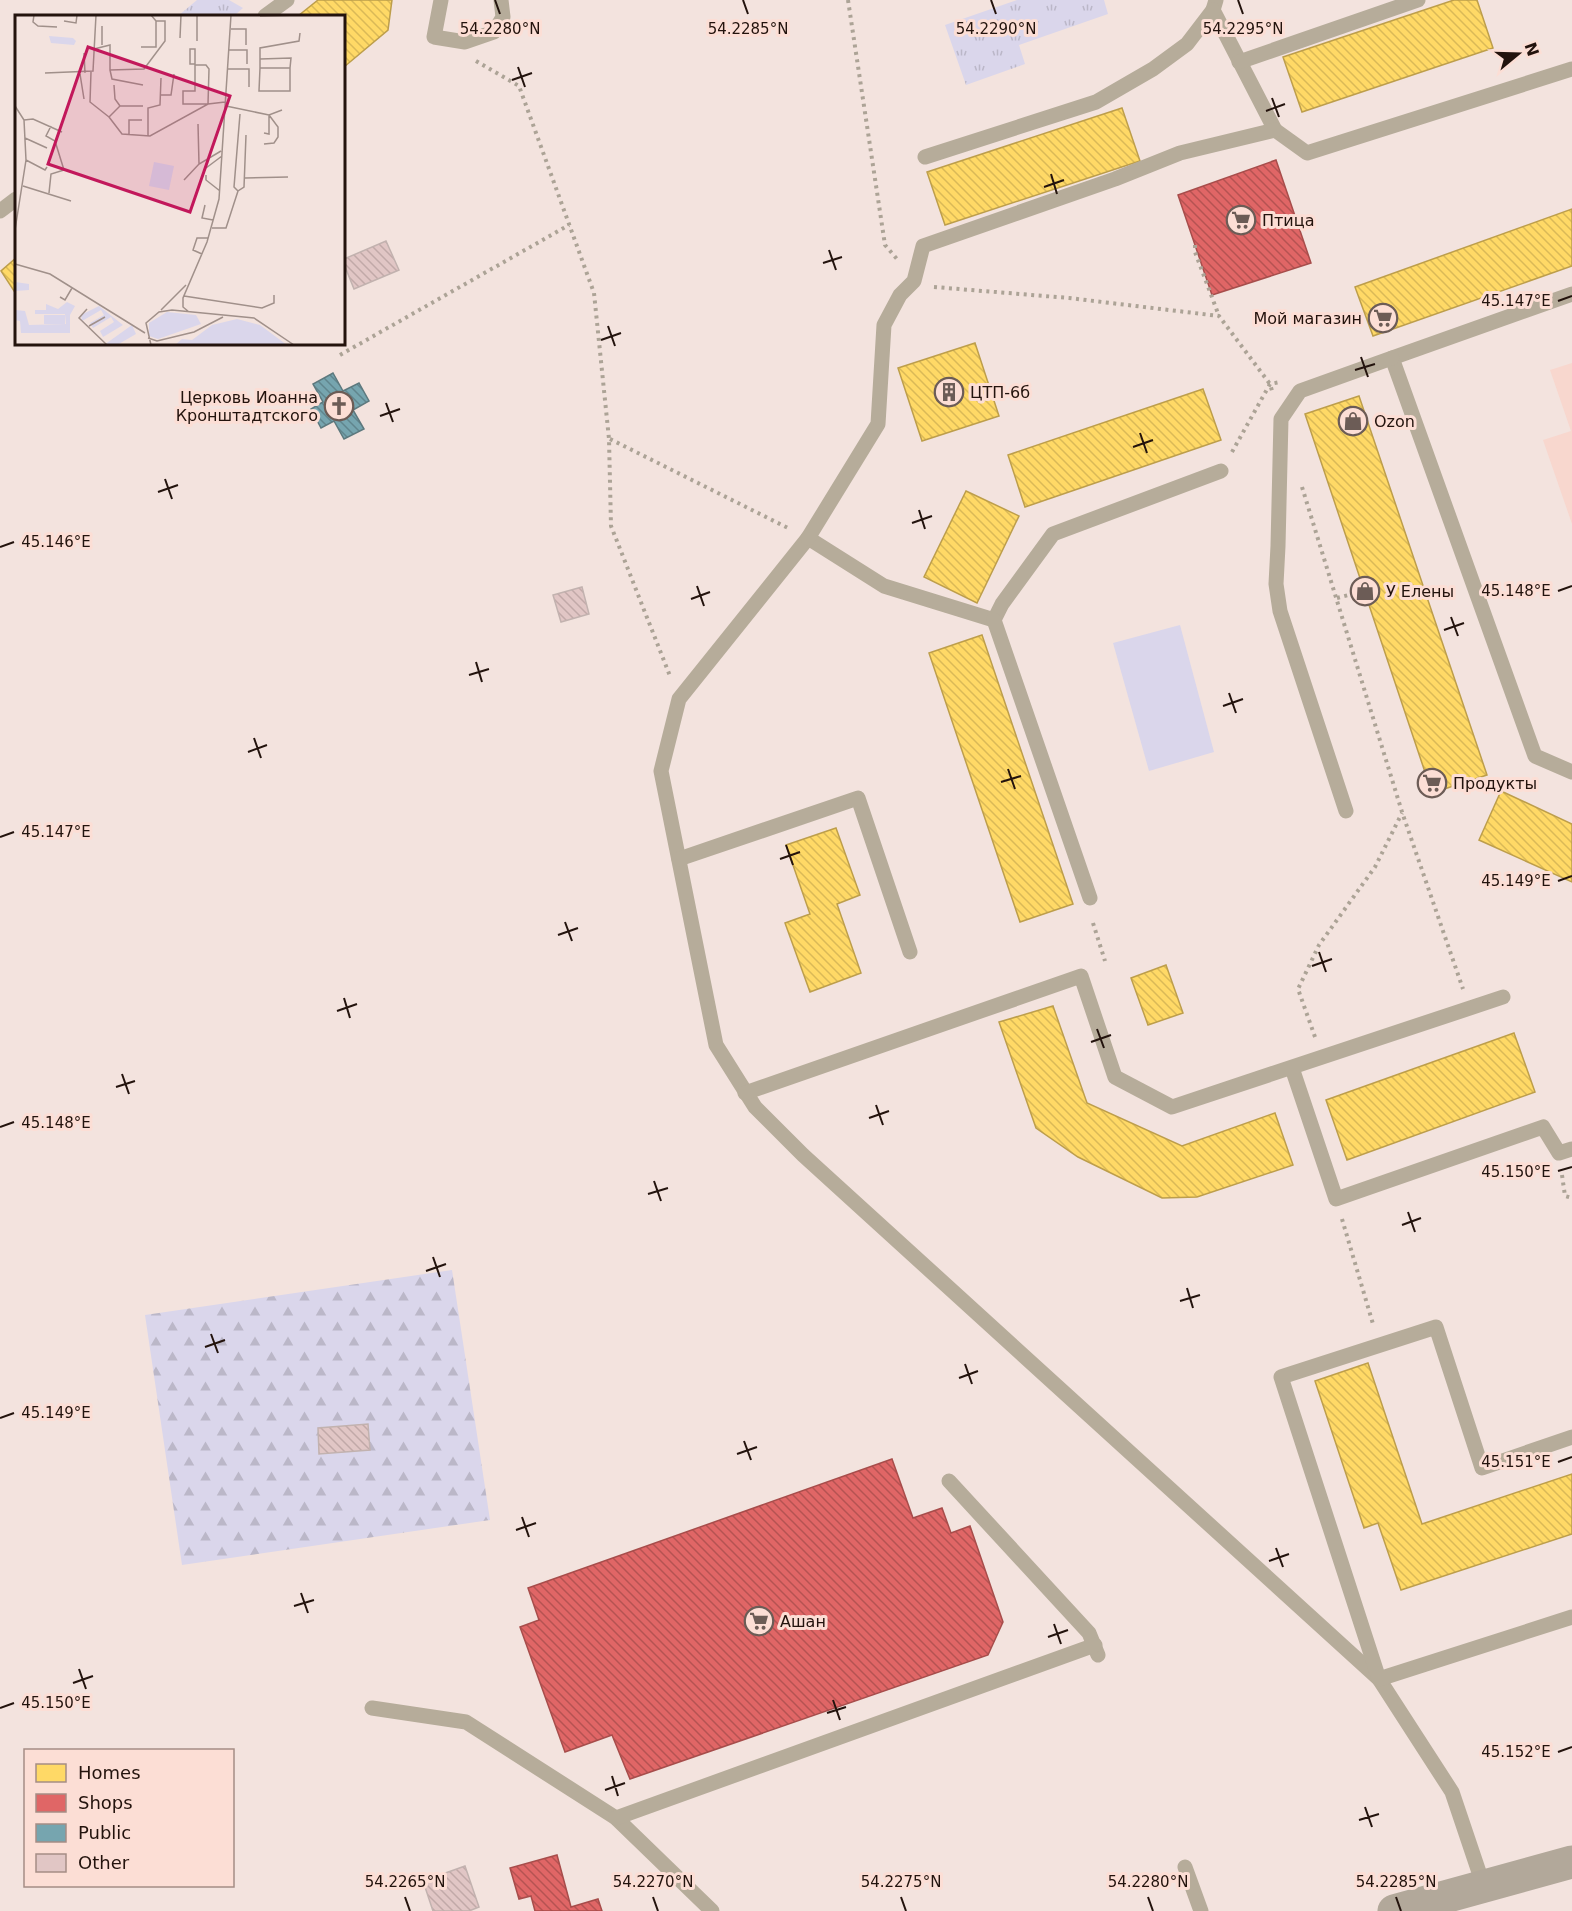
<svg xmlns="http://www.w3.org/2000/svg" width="1572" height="1911" viewBox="0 0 1572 1911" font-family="'DejaVu Sans',sans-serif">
	<defs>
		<pattern id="forest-firs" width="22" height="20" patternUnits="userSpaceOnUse" patternTransform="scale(1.5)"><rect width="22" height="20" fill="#dad6eb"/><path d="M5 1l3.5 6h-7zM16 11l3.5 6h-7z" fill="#bbb7c8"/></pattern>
		<pattern id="park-tufts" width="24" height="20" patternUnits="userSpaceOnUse" patternTransform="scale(1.5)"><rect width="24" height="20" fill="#dad6eb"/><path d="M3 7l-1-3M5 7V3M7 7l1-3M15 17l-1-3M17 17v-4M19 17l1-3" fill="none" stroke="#bbb7c8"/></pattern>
		<pattern id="homes-back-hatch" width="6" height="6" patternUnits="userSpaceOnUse" patternTransform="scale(1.5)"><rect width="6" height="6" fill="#ffd966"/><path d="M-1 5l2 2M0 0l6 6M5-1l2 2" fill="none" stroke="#dab957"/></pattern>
		<pattern id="shops-back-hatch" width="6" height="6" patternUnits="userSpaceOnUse" patternTransform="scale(1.5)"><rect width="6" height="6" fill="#e06666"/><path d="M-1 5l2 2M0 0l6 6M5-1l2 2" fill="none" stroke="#b55352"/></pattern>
		<pattern id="public-back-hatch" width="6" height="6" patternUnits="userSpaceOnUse" patternTransform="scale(1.5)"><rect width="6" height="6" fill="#76a5af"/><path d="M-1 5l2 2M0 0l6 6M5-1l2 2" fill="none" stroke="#60858d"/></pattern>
		<pattern id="building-back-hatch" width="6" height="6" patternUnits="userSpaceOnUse" patternTransform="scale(1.5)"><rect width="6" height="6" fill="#e1c6c5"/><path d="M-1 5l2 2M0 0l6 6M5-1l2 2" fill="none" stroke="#c1a9a8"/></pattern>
	</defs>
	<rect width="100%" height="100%" fill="#f3e3de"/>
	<polygon fill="#f8d7ce" points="1572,363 1572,524 1543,440 1571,431 1550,370"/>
	<polygon fill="url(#forest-firs)" points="452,1270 490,1520 182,1565 145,1315"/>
	<g fill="url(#park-tufts)">
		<polygon points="197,0 229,0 243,8 234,16 178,16"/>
		<polygon points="1017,0 1104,0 1108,14 1019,45 1025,64 966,85 945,25"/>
	</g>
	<polygon fill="#dad6eb" points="1180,625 1214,752 1149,771 1113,643"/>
	<g fill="url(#homes-back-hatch)" stroke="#bd9e4b" stroke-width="1.5">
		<polygon points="318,0 392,0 388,30 344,67 344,16 298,16"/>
		<polygon points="1454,0 1477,0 1493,48 1302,112 1283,57"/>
		<polygon points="1122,108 1140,161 945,225 927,172"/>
		<polygon points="1572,209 1572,266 1373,336 1355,287"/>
		<polygon points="16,258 16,294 1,271"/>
		<polygon points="975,343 999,416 922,441 898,368"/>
		<polygon points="1203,389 1221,440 1025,507 1008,455"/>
		<polygon points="1359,396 1487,775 1432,793 1305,414"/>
		<polygon points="966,491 1019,516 977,603 924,577"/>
		<polygon points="982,635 1073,904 1020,922 929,653"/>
		<polygon points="1501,791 1572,824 1572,882 1479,840"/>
		<polygon points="836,828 860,895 837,904 861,973 810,992 785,923 810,914 786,845"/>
		<polygon points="1166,965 1183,1013 1148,1025 1131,978"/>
		<polygon points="1053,1006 1087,1103 1182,1146 1275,1113 1293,1165 1197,1197 1162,1198 1078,1157 1036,1128 999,1022"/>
		<polygon points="1514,1033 1535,1092 1347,1160 1326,1100"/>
		<polygon points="1368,1363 1422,1524 1572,1474 1572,1534 1401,1590 1378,1523 1364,1528 1315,1381"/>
	</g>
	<g fill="url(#shops-back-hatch)" stroke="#a74d4b" stroke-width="1.5">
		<polygon points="1276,160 1311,263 1212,295 1178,195"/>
		<polygon points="892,1459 913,1518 942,1508 951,1533 970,1526 1003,1622 988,1655 630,1779 612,1735 565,1752 520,1627 539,1620 528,1588"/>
		<polygon points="557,1855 571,1907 598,1899 602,1911 535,1911 531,1896 519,1899 510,1868"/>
	</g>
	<polygon fill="url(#public-back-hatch)" stroke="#5d797e" stroke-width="1.5" points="333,373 343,391 359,383 369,401 353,410 364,429 344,439 334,421 321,428 311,409 323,402 313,384"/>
	<g fill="url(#building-back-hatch)" stroke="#c2b2af" stroke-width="1.5">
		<polygon points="386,241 399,270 354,289 344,264 344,259"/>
		<polygon points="582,587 589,614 561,622 553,595"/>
		<polygon points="368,1424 370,1450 319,1454 318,1428"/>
		<polygon points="465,1866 479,1907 469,1911 433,1911 423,1881"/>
	</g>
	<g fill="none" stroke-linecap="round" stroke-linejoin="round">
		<g stroke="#aca396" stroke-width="4" stroke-dasharray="3 4.5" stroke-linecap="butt">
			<polyline points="848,0 885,245 897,259"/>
			<polyline points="476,61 519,86 594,293 609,439 611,526 670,676"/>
			<polyline points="1195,245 1195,252 1219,316"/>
			<polyline points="934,287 1069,298 1219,316 1270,384 1273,394"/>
			<polyline points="340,355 569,225"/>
			<polyline points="610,439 788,528"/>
			<polyline points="1232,452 1270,384 1280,382"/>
			<polyline points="1302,487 1402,812 1463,989"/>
			<polyline points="1337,598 1356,593"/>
			<polyline points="1093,923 1105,961"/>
			<polyline points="1315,1037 1298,989 1319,945 1375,867 1402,813"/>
			<polyline points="1562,1175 1565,1196 1572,1198"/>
			<polyline points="1342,1219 1373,1324"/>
		</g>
		<g stroke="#b6ac9a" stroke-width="15">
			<polyline points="441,0 434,37 465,42 494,32 503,17 501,0"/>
			<polyline points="1216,0 1213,10 1275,130 1307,153 1572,69"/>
			<polyline points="265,16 287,0"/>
			<polyline points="1239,62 1418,0"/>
			<polyline points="925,157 1096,102 1153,69 1187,44 1213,10"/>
			<polyline points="0,211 16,199"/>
			<polyline points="1572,294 1392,358 1535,756 1572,772"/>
			<polyline points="1221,471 1053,534 1002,604 994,620 884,586 808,538 679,699 661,771 716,1045 755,1107 803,1155 1379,1679 1452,1792 1484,1887"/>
			<polyline points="808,538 878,424 884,325 900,295 914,281 923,246 1115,179 1180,153 1275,130"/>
			<polyline points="994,620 1090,898"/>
			<polyline points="1346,811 1280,611 1276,584 1278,546 1281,419 1300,391 1392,358"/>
			<polyline points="679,859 858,798 910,952"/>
			<polyline points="1292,1068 1336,1199 1543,1127 1559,1153 1572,1149"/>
			<polyline points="745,1093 1081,976 1115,1077 1172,1107 1503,997"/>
			<polyline points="1572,1437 1482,1468 1436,1327 1281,1377 1379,1679 1572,1617"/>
			<polyline points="949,1481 1089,1633 1098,1655"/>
			<polyline points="372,1708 466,1722 616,1818 712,1911"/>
			<polyline points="616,1818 1095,1645"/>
			<polyline points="1185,1867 1201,1911"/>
		</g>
		<polyline stroke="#b2a89a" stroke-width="33" points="1394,1911 1572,1862"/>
	</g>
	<path fill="none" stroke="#23130d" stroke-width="2" d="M495 0 500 14M743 0 748 14M991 0 996 14M1238 0 1243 14M518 67 525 87M512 80 532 73M1272 98 1279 117M1266 111 1285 104M1051 174 1057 194M1044 187 1064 180M829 250 836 270M823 263 842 257M1558 301 1572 296M608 326 615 346M601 340 621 333M1361 357 1368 377M1355 370 1375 364M386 403 393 422M380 416 400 409M1140 433 1147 453M1133 447 1153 440M165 479 172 499M158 492 178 485M919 510 925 529M912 523 932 516M0 547 14 542M697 586 704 606M1558 591 1572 586M691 599 710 592M1451 617 1458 636M1444 630 1464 623M476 662 482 682M469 675 489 669M1229 693 1236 713M1223 706 1243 699M254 738 261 758M248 752 267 745M1008 769 1015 789M1001 782 1021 776M0 837 14 832M786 845 793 865M780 859 800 852M1558 881 1572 876M565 922 572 941M558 935 578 928M1319 952 1326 972M1312 966 1332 959M344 998 350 1018M337 1011 357 1004M1097 1029 1104 1048M1091 1042 1111 1035M122 1074 129 1094M116 1087 135 1081M876 1105 883 1125M869 1118 889 1111M0 1127 14 1122M1558 1171 1572 1167M654 1181 661 1201M648 1194 668 1188M1408 1212 1415 1232M1402 1225 1421 1218M433 1257 440 1277M426 1271 446 1264M1187 1288 1193 1308M1180 1301 1200 1295M211 1334 218 1353M205 1347 225 1340M965 1364 972 1384M959 1378 978 1371M0 1418 14 1413M744 1441 751 1460M737 1454 757 1447M1558 1462 1572 1457M522 1517 529 1537M516 1530 536 1523M1276 1548 1283 1567M1269 1561 1289 1554M301 1593 308 1613M294 1606 314 1600M1054 1624 1061 1644M1048 1637 1068 1630M79 1669 86 1689M73 1683 93 1676M833 1700 840 1720M0 1708 14 1703M827 1713 846 1707M1558 1752 1572 1747M612 1776 618 1796M605 1790 625 1783M1365 1807 1372 1827M1359 1820 1379 1814M405 1897 410 1911M653 1897 658 1911M901 1897 906 1911M1148 1897 1153 1911M1396 1897 1401 1911"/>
	<defs>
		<g id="supermarket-ring" transform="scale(1.5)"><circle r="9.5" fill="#fcded5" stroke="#6c5c56" stroke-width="1.5"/><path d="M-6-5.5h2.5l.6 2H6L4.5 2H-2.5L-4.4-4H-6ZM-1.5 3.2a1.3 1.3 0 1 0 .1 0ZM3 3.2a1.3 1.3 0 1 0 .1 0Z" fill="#6c5c56"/></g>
		<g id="building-ring" transform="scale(1.5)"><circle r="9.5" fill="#fcded5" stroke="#6c5c56" stroke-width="1.5"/><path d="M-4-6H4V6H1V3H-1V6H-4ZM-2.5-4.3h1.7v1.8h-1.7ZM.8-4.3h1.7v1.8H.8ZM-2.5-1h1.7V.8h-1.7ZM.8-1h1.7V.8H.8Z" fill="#6c5c56"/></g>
		<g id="church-ring" transform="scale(1.5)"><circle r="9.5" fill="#fcded5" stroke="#6c5c56" stroke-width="1.5"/><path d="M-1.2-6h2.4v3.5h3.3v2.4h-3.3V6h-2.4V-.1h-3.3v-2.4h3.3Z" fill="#6c5c56"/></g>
		<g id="shop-ring" transform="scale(1.5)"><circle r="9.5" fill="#fcded5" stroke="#6c5c56" stroke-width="1.5"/><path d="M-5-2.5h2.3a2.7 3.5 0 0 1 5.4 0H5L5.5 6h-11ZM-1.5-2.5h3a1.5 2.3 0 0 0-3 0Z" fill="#6c5c56"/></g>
	</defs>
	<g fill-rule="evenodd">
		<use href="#supermarket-ring" x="1241" y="220"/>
		<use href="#supermarket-ring" x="1383" y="318"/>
		<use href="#building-ring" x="949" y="392"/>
		<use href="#church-ring" x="339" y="406"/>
		<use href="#shop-ring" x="1353" y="421"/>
		<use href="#shop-ring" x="1365" y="591"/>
		<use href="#supermarket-ring" x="1432" y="783"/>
		<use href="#supermarket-ring" x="759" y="1621"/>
	</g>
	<g text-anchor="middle" stroke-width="6" stroke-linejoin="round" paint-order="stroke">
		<g font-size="16" fill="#23130d" stroke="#fcded5" text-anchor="start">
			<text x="1262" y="226">Птица</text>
			<text x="1362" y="324" text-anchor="end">Мой магазин</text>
			<text x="970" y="398">ЦТП-6б</text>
			<text x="318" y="403" text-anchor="end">Церковь Иоанна<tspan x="318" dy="18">Кронштадтского</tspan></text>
			<text x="1374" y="427">Ozon</text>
			<text x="1386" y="597">У Елены</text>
			<text x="1453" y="789">Продукты</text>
			<text x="780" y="1627">Ашан</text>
		</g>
	</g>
	<g transform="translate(15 15)">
		<rect width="330" height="330" fill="#f3e3de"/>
		<path d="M152 297 181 300 186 309 143 324 134 321V308Z" fill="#dad6eb"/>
		<path d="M139 147 159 151 154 175 134 171ZM0 267 14 269V275L1 276V295L10 296 14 310 51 309 50 299H20V295H31V289L43 294 52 287 60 291 55 300V318H6L5 306 0 305ZM84 291 108 310 88 322 85 316 99 307 96 302 78 313 75 308 89 300 86 295 67 306 66 300ZM222 304 245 310 272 330H160L167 324 177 325 197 310ZM117 310 121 319 102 330H89Z" fill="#dad6eb"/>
		<path d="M34 21 58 23 61 26 59 30 36 28ZM29 300H50V309H29Z" fill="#dad6eb"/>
		<path fill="none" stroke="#a0908a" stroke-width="1.5" d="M19 0 18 7 23 11 42 12M245 1 285 0M49 6 61 8 62 0M216 14H231V30M165 23 166 0M182 26V0M87 30V11M126 32H141V6M79 34 95 30V55L129 54 150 26V6H141L136 0M214 35H232V49M69 38 70 58M245 44 276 43 275 53H245V33L284 26 285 18M180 50H191L194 54 193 89H168V76H180ZM180 50V34H175V49H180M245 53 244 76H275V53M213 54H234V72M95 55 97 64 128 70M76 57 75 87 94 102M30 58 78 56 81 0M65 59 69 84M99 70 100 84 105 91 94 102 107 119 135 121 193 89 210 87M145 80H156L159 59M0 91 9 105 11 145 0 215M105 91H128M211 91 254 100 267 95M9 105 18 104 47 117M183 109 184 149M249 118 254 119V100M114 120V105H127M133 121V93L145 90 146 63M10 123 32 133M249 129 259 128 263 122V112L254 100M11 145 30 155 32 152M191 153 207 141M191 160V165L205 176M230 163 273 162M169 165 184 149 206 136M8 171 56 186M223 176 219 172 225 99M34 178 36 159 49 155 40 126 31 121 36 111M190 190 187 203 198 205M197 213H211L223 176 229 172 231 120M187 239 178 235 182 223H193M0 249 35 259 130 318M169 281 247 293 259 288V280M45 282 50 285 57 273M72 294 64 303 92 330M146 295 171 270M174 297 168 292V283L192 227 204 184 216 0M74 311 90 302M133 323 142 326 179 317 208 302M136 330 131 308 144 297 157 295 239 303 279 330"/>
		<path fill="#c2185b" fill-opacity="0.15" stroke="#c2185b" stroke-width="3" d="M73 32 215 81 175 197 33 149Z"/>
		<rect width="330" height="330" fill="none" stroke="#23130d" stroke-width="3"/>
	</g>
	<g font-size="15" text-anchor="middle" fill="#23130d" stroke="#fcded5" stroke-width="6" stroke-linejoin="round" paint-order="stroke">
		<text x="500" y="34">54.2280°N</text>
		<text x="996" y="34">54.2290°N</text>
		<text x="748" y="34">54.2285°N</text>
		<text x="1243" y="34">54.2295°N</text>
		<text x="1516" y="306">45.147°E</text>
		<text x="56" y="547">45.146°E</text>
		<text x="1516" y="596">45.148°E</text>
		<text x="56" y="837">45.147°E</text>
		<text x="1516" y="886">45.149°E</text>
		<text x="56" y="1128">45.148°E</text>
		<text x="1516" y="1177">45.150°E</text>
		<text x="56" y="1418">45.149°E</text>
		<text x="1516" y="1467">45.151°E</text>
		<text x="56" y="1708">45.150°E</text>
		<text x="1516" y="1757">45.152°E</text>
		<text x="405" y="1887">54.2265°N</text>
		<text x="653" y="1887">54.2270°N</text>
		<text x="901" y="1887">54.2275°N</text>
		<text x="1148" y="1887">54.2280°N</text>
		<text x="1396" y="1887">54.2285°N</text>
	</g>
	<rect x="24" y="1749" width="210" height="138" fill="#fcded5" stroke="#a58d85" stroke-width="1.5"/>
	<rect x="36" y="1764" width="30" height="18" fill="#ffd966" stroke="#a58d85" stroke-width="1.5"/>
	<text x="78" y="1779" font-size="18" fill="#23130d">Homes</text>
	<rect x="36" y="1794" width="30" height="18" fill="#e06666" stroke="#a58d85" stroke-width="1.5"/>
	<text x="78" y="1809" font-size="18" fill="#23130d">Shops</text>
	<rect x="36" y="1824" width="30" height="18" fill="#76a5af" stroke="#a58d85" stroke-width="1.5"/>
	<text x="78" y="1839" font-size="18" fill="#23130d">Public</text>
	<rect x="36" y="1854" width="30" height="18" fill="#e1c6c5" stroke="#a58d85" stroke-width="1.5"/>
	<text x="78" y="1869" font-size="18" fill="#23130d">Other</text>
	<g transform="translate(1518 54) rotate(71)" stroke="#fcded5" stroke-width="4.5" paint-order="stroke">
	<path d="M0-4.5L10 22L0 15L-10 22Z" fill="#23130d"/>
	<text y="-9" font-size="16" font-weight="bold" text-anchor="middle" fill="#23130d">N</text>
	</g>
</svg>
